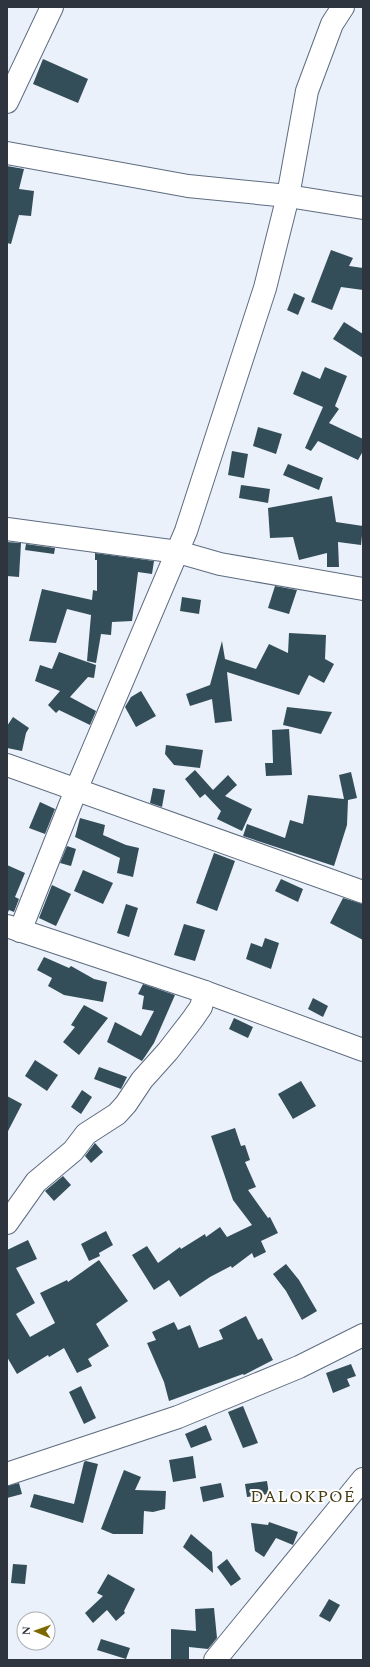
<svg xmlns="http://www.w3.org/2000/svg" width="370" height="1667" viewBox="0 0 370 1667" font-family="Spectral,serif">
	<rect width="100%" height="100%" fill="#eaf1fa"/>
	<g fill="#344e59">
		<polygon points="43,59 88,79 78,103 33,84"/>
		<polygon points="7,166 24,169 19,189 34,191 31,216 19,215 11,244 7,243"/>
		<polygon points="331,250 353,258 349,266 363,268 363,290 341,287 332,310 311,302"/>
		<polygon points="294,293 305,298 298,315 287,310"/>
		<polygon points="344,322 363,334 363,358 333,339"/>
		<polygon points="325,367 347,376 335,406 339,409 329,423 363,439 363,451 358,460 318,441 311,451 305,448 323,407 293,394 302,371 320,379"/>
		<polygon points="258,427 282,434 276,454 253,446"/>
		<polygon points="232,451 248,454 244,478 228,475"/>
		<polygon points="288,464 323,478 319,490 283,475"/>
		<polygon points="241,485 270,489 268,503 239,498"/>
		<polygon points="332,496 336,522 363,526 361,545 338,542 339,567 327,567 327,553 299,560 293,537 270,538 268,508"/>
		<polygon points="7,542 21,543 19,577 7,576"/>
		<polygon points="26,544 55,548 54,554 25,550"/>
		<polygon points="95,553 154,561 152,574 138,572 132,621 112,622 111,635 101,634 96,663 87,661 91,615 67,609 56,643 29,641 42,589 92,600 93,590 97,591 97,560 95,560"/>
		<polygon points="275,586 297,590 289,614 268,608"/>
		<polygon points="182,597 201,600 199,614 180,611"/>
		<polygon points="289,633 326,635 325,659 334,664 324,683 309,675 299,695 227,672 232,721 215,723 212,699 190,706 186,694 210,685 222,641 225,659 256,669 269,644 288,653"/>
		<polygon points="59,652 96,665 94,678 88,677 70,697 96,711 90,725 59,710 56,713 48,705 60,691 35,681 40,665 52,669"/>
		<polygon points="141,691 156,716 136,727 125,707 131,697"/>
		<polygon points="287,707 332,712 321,734 283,725"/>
		<polygon points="13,717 29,728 26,733 22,751 7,748 7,726"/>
		<polygon points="289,729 292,775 266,776 265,763 273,763 272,730"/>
		<polygon points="166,745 203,750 200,768 174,765 165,754"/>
		<polygon points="195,770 213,790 228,775 237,785 225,796 252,809 242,831 217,819 221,811 205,794 200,798 185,779"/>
		<polygon points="351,772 357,798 348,800 347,825 334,866 243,836 247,824 285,838 290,820 303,824 308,795 344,799 339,775"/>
		<polygon points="153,788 165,790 162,807 150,803"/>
		<polygon points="40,802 55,809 45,834 29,828"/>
		<polygon points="80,818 105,825 103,835 126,845 139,848 133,877 117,873 120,858 75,837"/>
		<polygon points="67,846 76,849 71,866 60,863"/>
		<polygon points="214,853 235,861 217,911 196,903"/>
		<polygon points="7,865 25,873 15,897 19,899 14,912 9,910 7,914"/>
		<polygon points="83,870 113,883 103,904 74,891"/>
		<polygon points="281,879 303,889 298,902 275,891"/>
		<polygon points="52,885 71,894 56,926 39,918"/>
		<polygon points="343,898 363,904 363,940 330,923"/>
		<polygon points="126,904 138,908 129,937 117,933"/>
		<polygon points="184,924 205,930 195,961 174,955"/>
		<polygon points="265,938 279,943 271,969 246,959 251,943 262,947"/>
		<polygon points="44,957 69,968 71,966 94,979 107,982 103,1002 64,995 48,986 52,978 37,970"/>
		<polygon points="143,984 175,995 154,1043 142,1061 107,1042 115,1022 141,1036 154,1011 142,1009 144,996 138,994"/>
		<polygon points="313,998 328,1006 323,1017 308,1009"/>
		<polygon points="84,1005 108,1018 79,1055 63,1042 75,1027 71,1025"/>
		<polygon points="234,1018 253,1027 248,1038 229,1029"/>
		<polygon points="35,1060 58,1075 47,1091 25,1076"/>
		<polygon points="99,1067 127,1077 121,1089 94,1079"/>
		<polygon points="301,1081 316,1106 293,1119 278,1094"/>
		<polygon points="82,1090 92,1097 81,1114 71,1107"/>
		<polygon points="7,1096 22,1104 7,1133"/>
		<polygon points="235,1128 241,1146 245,1145 250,1160 245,1162 256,1187 248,1190 268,1218 270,1217 278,1233 261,1241 266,1252 254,1258 252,1253 232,1268 231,1266 210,1277 180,1297 169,1280 154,1290 132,1255 147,1246 158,1263 180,1247 181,1249 205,1234 206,1237 220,1227 227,1237 252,1225 233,1200 211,1136"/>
		<polygon points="95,1143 103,1152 91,1163 85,1156"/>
		<polygon points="63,1176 71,1185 54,1201 45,1191"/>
		<polygon points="106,1231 113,1245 99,1253 100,1256 89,1261 81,1244"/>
		<polygon points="28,1240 37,1259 16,1268 35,1303 16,1314 30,1337 55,1323 40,1293 67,1280 68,1282 99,1260 128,1301 96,1324 109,1346 88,1359 92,1366 77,1373 64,1348 49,1357 48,1355 17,1374 7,1357 7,1250"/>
		<polygon points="286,1264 299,1280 317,1311 302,1320 286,1291 273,1274"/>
		<polygon points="246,1316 258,1340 262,1338 273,1360 244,1375 243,1374 169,1401 164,1382 147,1343 156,1340 152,1332 174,1322 178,1330 190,1325 199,1348 223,1339 219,1330"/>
		<polygon points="351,1364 356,1376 347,1379 350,1386 333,1393 326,1373"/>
		<polygon points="81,1386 96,1418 84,1424 69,1392"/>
		<polygon points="243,1406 258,1443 243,1448 228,1412"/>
		<polygon points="206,1425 212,1440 191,1448 185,1434"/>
		<polygon points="193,1456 196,1478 173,1482 169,1460"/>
		<polygon points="86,1461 98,1464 83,1523 30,1507 34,1494 74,1504 84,1462"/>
		<polygon points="124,1470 141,1477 135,1490 166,1491 165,1509 153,1512 144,1511 143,1534 113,1534 101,1529"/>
		<polygon points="267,1481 269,1494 247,1497 245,1484"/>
		<polygon points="19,1483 22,1494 7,1498 7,1486"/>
		<polygon points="221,1483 224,1497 203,1502 200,1487"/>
		<polygon points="269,1522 298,1532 293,1545 276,1538 264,1557 255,1551 251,1523 268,1525"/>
		<polygon points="191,1534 212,1552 213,1573 183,1547"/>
		<polygon points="227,1559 241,1579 231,1586 217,1567"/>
		<polygon points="13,1564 27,1565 25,1584 11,1583"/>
		<polygon points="108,1574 135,1589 124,1611 125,1613 116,1621 107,1610 93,1623 85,1613 103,1596 97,1593"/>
		<polygon points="329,1599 340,1605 330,1622 319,1616"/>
		<polygon points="214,1608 217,1638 208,1649 189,1647 189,1660 171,1660 171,1629 196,1631 195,1609"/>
		<polygon points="101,1639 130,1648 126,1659 97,1650"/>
	</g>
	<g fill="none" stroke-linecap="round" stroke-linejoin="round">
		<g stroke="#5e6c81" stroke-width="24">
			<g id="minor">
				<polyline points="7,153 188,186 288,196 363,208"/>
				<polyline points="7,529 178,552 220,564 363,589"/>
				<polyline points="7,765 363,892"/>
				<polyline points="7,926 205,992 363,1050"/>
				<polyline points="20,931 76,790 186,531 265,288 288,196 307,91 332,24 343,7"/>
				<polyline points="7,1223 36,1182 73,1151 86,1134 117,1114 126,1104 142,1080 168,1051 192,1020 201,1007 205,992"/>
				<polyline points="7,1474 178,1417 299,1367 363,1335"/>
				<polyline points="215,1660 363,1479"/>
			</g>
		</g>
		<g stroke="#5e6c81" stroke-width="24">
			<polyline id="major" points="7,102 52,7"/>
		</g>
		<use href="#minor" stroke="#fff" stroke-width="22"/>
		<use href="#major" stroke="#fff" stroke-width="22"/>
	</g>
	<g text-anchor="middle" stroke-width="4" stroke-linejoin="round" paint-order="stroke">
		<g font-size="17" letter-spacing="1" fill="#473d14" stroke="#fff">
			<text x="303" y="1502">DALOKPOÉ</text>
		</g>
	</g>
	<rect width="370" height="1667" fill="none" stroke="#2e353e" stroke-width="16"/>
	<g transform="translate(36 1631) rotate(272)"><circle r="19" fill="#ffffff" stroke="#abaeb2"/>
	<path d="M0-3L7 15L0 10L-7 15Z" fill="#7c6800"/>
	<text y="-6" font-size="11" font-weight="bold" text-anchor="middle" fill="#2e353e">N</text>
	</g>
</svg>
